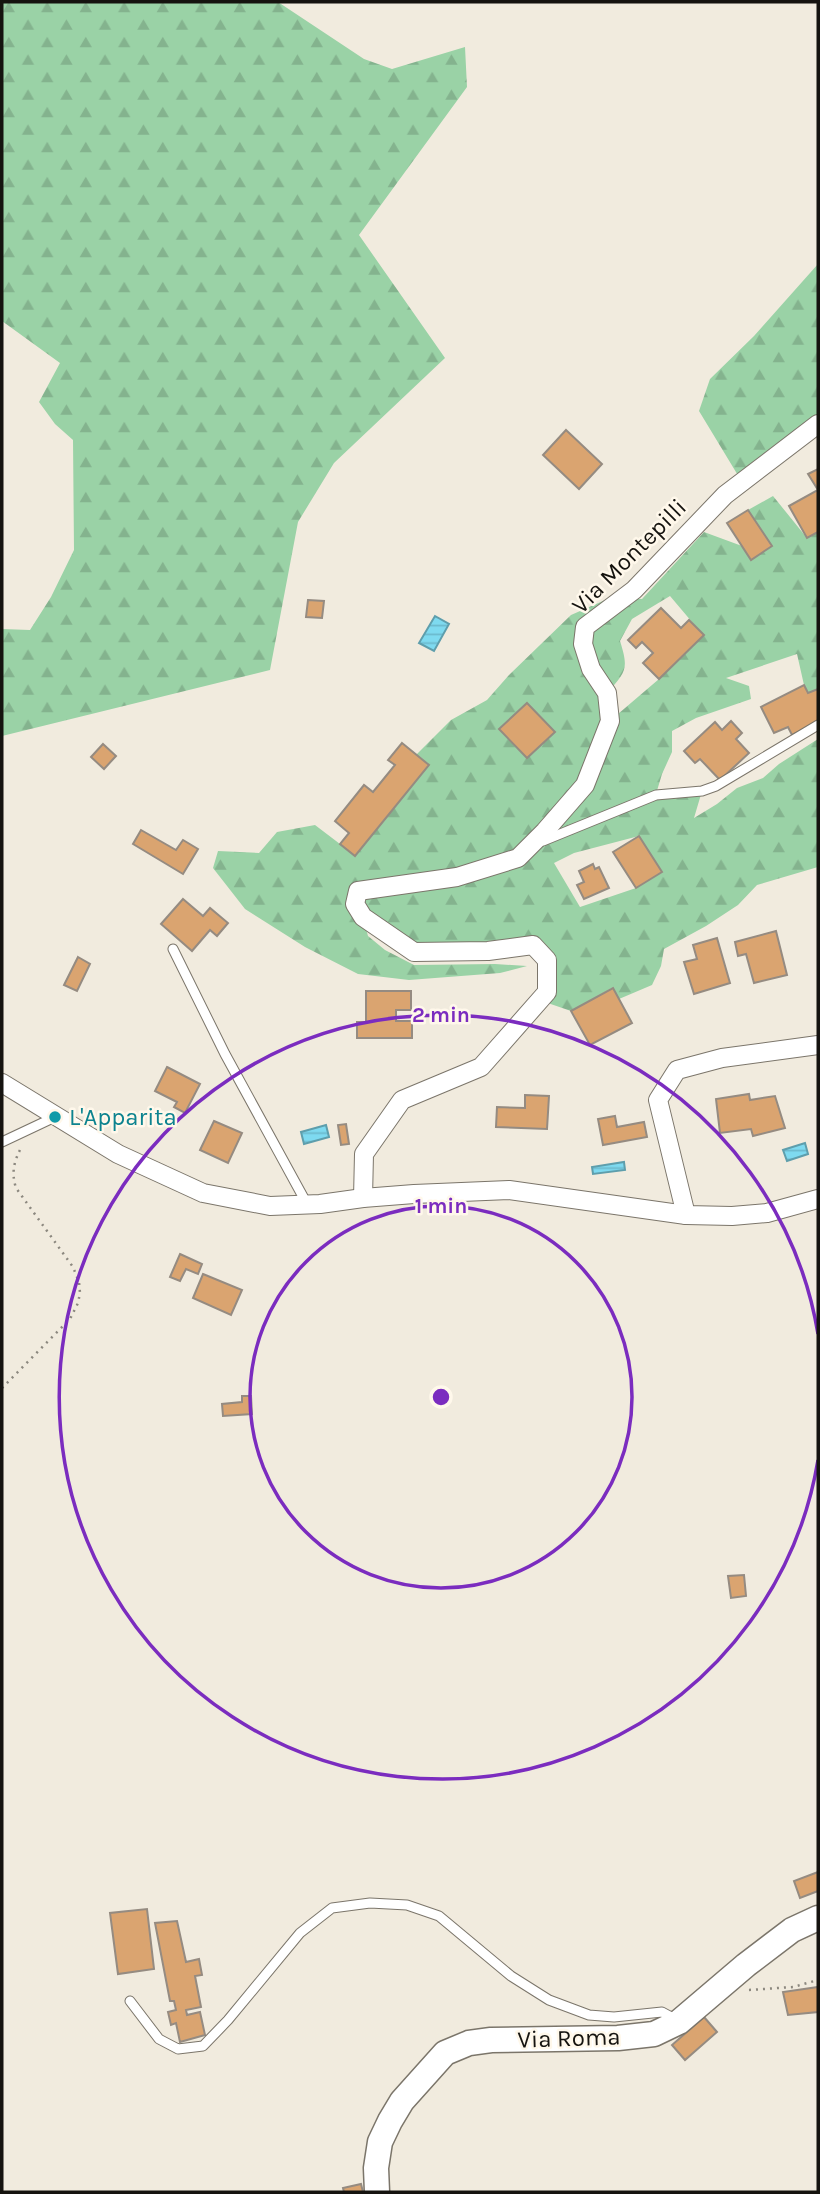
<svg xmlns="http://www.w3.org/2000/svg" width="820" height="2194" viewBox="0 0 820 2194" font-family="Karla,sans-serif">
	<defs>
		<pattern id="forest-firs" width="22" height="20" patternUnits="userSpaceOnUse" patternTransform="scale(1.75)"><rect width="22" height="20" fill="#9ad2a6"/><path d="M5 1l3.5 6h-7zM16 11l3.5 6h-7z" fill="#84b38e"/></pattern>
		<pattern id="water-rules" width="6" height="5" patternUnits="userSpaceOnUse" patternTransform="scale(1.75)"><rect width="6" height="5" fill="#7edaf0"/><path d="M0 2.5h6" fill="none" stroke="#6cbacd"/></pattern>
	</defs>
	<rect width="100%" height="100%" fill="#f1ebde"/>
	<g fill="url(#forest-firs)" fill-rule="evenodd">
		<polygon points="2,2 278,2 364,59 392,69 465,47 467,87 359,235 445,358 334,463 298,522 270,670 2,736 2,629 30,630 51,597 74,550 73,440 55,424 39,402 60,363 2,321"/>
		<polygon points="818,264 818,424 742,482 699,411 710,379 754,336"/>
		<path d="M773 496 807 538 818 532V689L808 693 804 685 797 654 726 678 749 686 751 699 696 718 672 731V752L662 774 656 794 702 791 694 818 717 804 737 788 763 778 779 764 818 739V867L757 885 738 905 706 926 664 949 661 966 652 985 619 999 612 988 571 1011 539 1000 547 992 534 945 414 952 363 918 368 936 385 950 414 965 495 964 527 966 500 973 409 980 358 974 305 947 245 909 213 868 218 851 259 853 277 832 315 825 340 844 416 755 451 720 487 700 509 675 571 615 612 597 642 599 704 532 742 546 751 560 772 546 748 510ZM670 596 703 635 659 679 611 720 607 693C626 672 629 669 620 641L632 619ZM639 836 661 873 636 888 580 907 554 863 574 853Z"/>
	</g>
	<g fill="url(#water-rules)" stroke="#5e9eac" stroke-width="2">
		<polygon points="435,616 449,624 434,651 419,643"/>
		<polygon points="326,1125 329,1137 304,1144 301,1132"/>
		<polygon points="805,1143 808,1154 787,1161 783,1150"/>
		<polygon points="624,1162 625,1170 593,1174 592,1167"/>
	</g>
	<g fill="#daa470" stroke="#958b81" stroke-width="2">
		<polygon points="566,430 602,464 579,489 543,455"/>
		<polygon points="818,469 818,532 807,538 789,506 818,490 808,474"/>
		<polygon points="748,510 772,546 751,560 727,523"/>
		<polygon points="308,600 324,601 322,618 306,617"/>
		<polygon points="661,608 681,628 689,620 704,635 659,679 643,663 653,653 642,642 636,648 628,640"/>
		<polygon points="804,685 808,693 818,689 818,722 792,735 788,727 774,733 761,707"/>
		<polygon points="527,703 555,732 527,758 499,729"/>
		<polygon points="731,721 742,733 736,739 749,753 720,780 700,759 695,763 684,751 715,722 722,730"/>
		<polygon points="402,743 429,765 355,856 340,844 349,833 335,821 364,785 373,792 395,765 388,760"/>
		<polygon points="103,744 116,756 104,769 91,757"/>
		<polygon points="141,830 176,850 183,840 198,849 183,874 133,844"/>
		<polygon points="639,836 662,872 636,888 613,852"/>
		<polygon points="593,864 595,869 599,867 609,888 584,899 577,885 584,882 579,871"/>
		<polygon points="183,899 203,916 210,908 228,923 217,936 210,930 192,951 161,924"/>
		<polygon points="776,931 787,975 754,983 746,954 738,956 735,942"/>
		<polygon points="717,938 730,983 694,994 684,962 697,959 693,945"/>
		<polygon points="78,957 90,964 77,991 64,985"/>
		<polygon points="613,988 632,1023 590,1045 571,1011"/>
		<polygon points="366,991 411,991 411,1010 396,1010 396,1021 412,1021 412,1038 357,1038 357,1022 366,1022"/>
		<polygon points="167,1067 200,1084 185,1113 174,1107 177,1102 155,1091"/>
		<polygon points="749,1094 750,1100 775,1096 785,1128 753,1136 751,1129 720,1133 716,1099"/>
		<polygon points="525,1095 549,1096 547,1129 496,1127 497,1107 525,1108"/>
		<polygon points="615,1116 617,1127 644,1122 647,1137 603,1145 598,1119"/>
		<polygon points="214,1121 242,1133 228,1163 200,1150"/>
		<polygon points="346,1124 349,1144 341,1145 338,1125"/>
		<polygon points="180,1254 202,1264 198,1274 186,1269 180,1281 170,1277"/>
		<polygon points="203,1274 242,1290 231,1315 193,1298"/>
		<polygon points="242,1396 251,1396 252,1414 223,1416 222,1404 242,1402"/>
		<polygon points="744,1575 746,1596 731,1598 728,1576"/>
		<polygon points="818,1872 818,1891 800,1898 794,1881"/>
		<polygon points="147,1909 154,1969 118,1974 110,1913"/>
		<polygon points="177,1921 186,1962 199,1959 202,1975 195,1976 201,2007 186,2010 187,2015 200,2012 205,2035 180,2042 176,2023 171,2025 168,2012 176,2010 174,2001 170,2001 155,1923"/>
		<polygon points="818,1987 818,2012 788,2015 783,1992"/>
		<polygon points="704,2017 717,2032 685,2060 672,2045"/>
		<polygon points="361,2184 363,2192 344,2192 343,2188"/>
	</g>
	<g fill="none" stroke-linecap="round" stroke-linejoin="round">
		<g stroke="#7b756a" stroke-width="11">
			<g id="lane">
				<polyline points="543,841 656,795 702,791 716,786 818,725"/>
				<polyline points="173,949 225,1054 307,1204"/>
				<polyline points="2,1142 55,1117"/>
				<polyline points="130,2001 159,2039 178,2049 203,2046 228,2020 300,1933 332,1908 370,1903 407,1905 439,1916 511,1976 549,2000 589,2015 614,2017 662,2012 675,2019"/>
			</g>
		</g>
		<g stroke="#7b756a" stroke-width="20">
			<g id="street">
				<polyline points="2,1083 118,1154 203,1193 270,1206 320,1204 363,1198 414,1194 509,1190 686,1215 732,1216 767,1213 818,1199"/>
				<polyline points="363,1198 364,1154 402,1100 481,1067 547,992 547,960 533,945 488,951 414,952 363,917 355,904 358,891 457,877 518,858 545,831 585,785 610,721 607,693 591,669 583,644 585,627 634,590 725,495 818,424"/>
				<polyline points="686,1215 658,1100 677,1070 722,1058 818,1045"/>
			</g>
		</g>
		<g stroke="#7b756a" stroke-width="27">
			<polyline id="secondary" points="377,2192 376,2168 380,2142 390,2121 402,2101 445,2053 469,2043 491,2040 618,2038 654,2034 679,2022 746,1965 792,1930 818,1918"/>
		</g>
		<g stroke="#8c887f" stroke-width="2.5" stroke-dasharray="2 5" stroke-linecap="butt">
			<path d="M2 1388 70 1319 78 1303 80 1293 79 1282 73 1267 16 1188C11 1172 14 1161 22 1146"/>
			<polyline points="749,1990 793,1987 818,1980"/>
		</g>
		<use href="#lane" stroke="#fff" stroke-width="9"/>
		<use href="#street" stroke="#fff" stroke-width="18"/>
		<use href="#secondary" stroke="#fff" stroke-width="24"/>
	</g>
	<g fill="none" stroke="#7b2cbf" stroke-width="3.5">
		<circle cx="441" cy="1397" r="191"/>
		<path d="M818 1460A382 382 0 1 1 818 1334"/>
	</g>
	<circle fill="#0f9aa8" stroke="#fff8eb" stroke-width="2.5" cx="55" cy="1117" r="7"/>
	<g text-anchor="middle" stroke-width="5" stroke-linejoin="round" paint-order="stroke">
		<g font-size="24" fill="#15130f" stroke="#fff8eb">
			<text transform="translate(629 556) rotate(-45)" y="8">Via Montepilli</text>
			<text transform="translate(569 2038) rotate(-2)" y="8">Via Roma</text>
		</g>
		<g font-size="24" fill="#0d838f" stroke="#fff8eb" text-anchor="start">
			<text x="69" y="1125">L'Apparita</text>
		</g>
	</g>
	<circle cx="441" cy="1397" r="10" fill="#7b2cbf" stroke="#fff8eb" stroke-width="3.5"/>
	<g font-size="21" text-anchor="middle" font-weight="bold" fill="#7b2cbf" stroke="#fff8eb" stroke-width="5" stroke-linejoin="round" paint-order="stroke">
		<text x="441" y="1022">2 min</text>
		<text x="441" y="1213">1 min</text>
	</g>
	<rect width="820" height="2194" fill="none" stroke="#15130f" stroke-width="7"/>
</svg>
